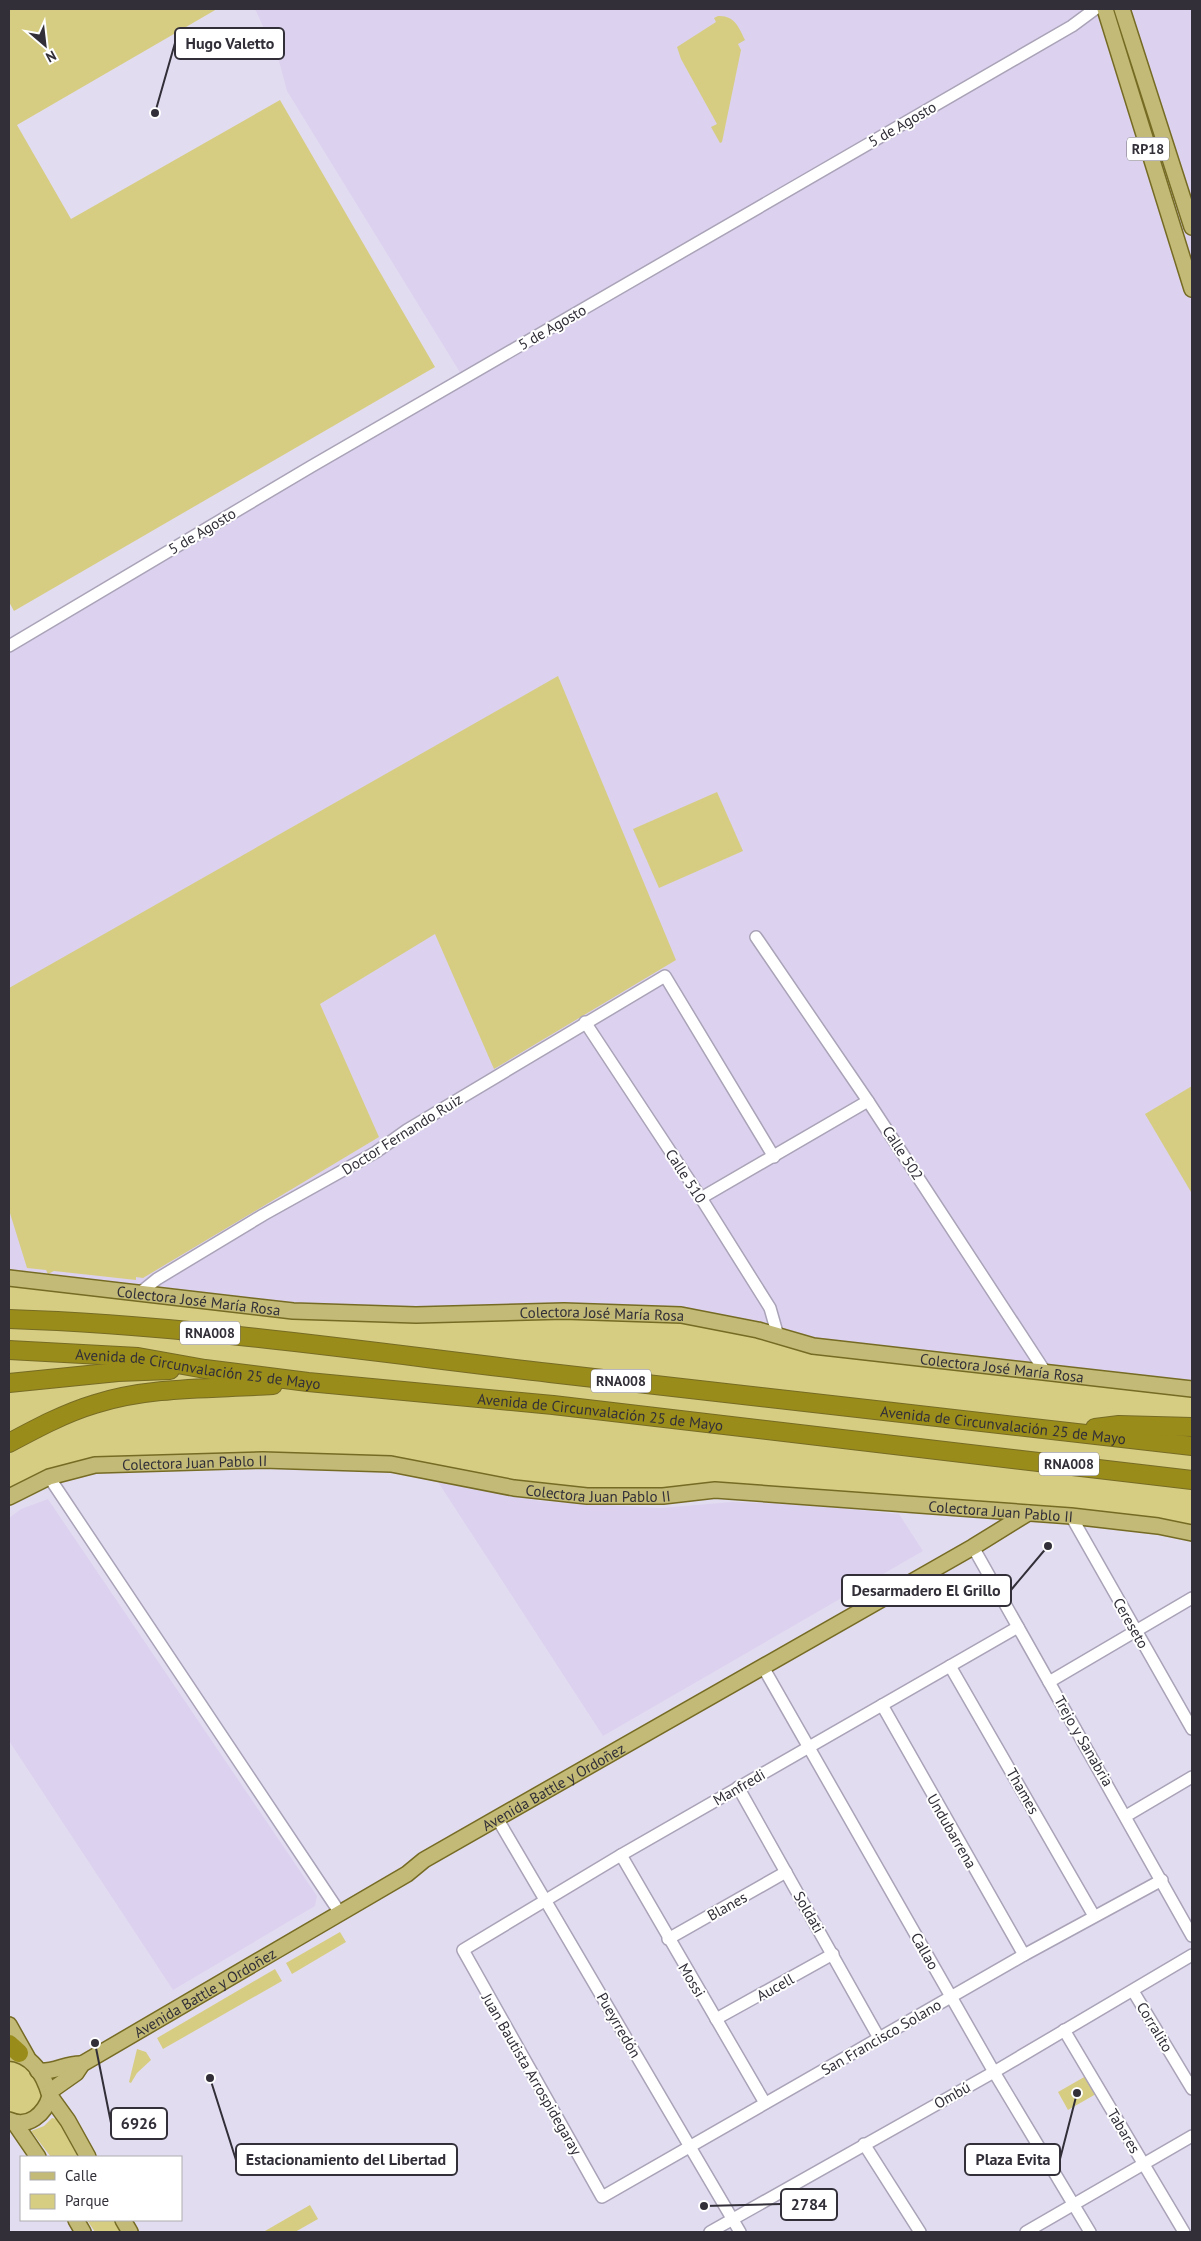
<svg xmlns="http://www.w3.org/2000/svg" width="1201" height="2241" viewBox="0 0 1201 2241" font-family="'PT Sans',sans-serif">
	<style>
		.built { fill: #dcd2ef }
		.green { fill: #d6cd83 }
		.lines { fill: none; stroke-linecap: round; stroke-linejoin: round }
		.minor-casing { stroke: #aaa3b8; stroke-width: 14 }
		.major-casing { stroke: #766b24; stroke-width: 18 }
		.highway-casing { stroke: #766b24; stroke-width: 20 }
		.minor { stroke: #fff; stroke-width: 11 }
		.major { stroke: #c2ba76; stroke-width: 15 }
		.highway { stroke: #9a8c1a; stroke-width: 18 }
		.labels { text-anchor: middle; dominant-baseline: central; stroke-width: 4; stroke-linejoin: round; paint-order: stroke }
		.shield { fill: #fff; stroke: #706d74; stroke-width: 1 }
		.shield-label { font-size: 14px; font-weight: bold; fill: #322f38 }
		.street-label { font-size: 15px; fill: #322f38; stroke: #fff }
		.leader { fill: none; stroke: #322f38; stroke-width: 2 }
		.callout-dot { fill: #322f38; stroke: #fff; stroke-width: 2 }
		.callout { fill: #fff; stroke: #322f38; stroke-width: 2 }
		.callout-label { font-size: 16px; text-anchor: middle; font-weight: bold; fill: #322f38 }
	</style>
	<rect width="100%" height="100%" fill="#e2dcf1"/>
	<g class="built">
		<path d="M255,9H1192V1389L9,1278V646L464,379L287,91L279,61Z"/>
		<path d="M438,1482L539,1501L660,1508L732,1502L797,1504L899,1514L923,1551L603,1736Z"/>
		<path d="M48,1499L317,1896L315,1906L173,1990L9,1741V1518L21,1509Z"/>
	</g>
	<g class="green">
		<path d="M9,9H217L17,125L71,219L280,100L435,367L14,611L9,602Z"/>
		<path d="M718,16C734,15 739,27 745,40L738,44L741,50L722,142L720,143L711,127L717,124L681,59L677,47L716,22L714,18Z"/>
		<path d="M558,676L676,960L494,1069L435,934L320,1004L379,1137L143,1278L136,1277V1280L54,1271L48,1274L46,1270L27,1268L9,1210V988Z"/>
		<path d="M717,792L743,851L659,888L633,829Z"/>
		<path d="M1192,1086V1191L1191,1192L1145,1114Z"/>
		<path d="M9,1278L293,1311L681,1315L813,1346L1192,1389V1533L715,1490L587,1496L391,1464L95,1465L9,1497Z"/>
		<path d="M340,1932L346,1942L292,1974L286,1963Z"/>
		<path d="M275,1969L282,1981L163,2049L157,2038Z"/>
		<path d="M9,2025L44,2079L45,2111L9,2120Z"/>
		<path d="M137,2049L146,2052L151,2060L137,2073L131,2083L129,2082Z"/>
		<path d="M1086,2076L1096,2094L1068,2110L1058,2092Z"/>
		<path d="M52,2118L57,2119L78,2157H51L31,2131L44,2126Z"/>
		<path d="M310,2205L318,2219L295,2232H266L265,2231Z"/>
		<path d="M87,2220H114L121,2232H95Z"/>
	</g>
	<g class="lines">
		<g class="minor-casing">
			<g id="minor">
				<path d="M9,646L312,466L1072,26L1095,9"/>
				<path d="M756,937L868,1101L1046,1373"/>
				<path d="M585,1022L701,1198L770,1308L778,1336"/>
				<path d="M701,1198L868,1101"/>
				<path d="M141,1292L157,1279L263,1215L376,1152L407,1130L665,976L774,1157"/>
				<path d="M49,1477L340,1913"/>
				<path d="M1071,1516L1192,1729"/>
				<path d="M973,1547L1192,1936"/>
				<path d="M1018,1627L621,1855L463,1950L602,2197L1024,1955L1162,1880"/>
				<path d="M950,1666L1094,1916"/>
				<path d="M763,1667L994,2072L1090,2232"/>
				<path d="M1049,1682L1192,1598"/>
				<path d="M882,1705L1024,1955"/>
				<path d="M738,1787L879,2038"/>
				<path d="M1126,1816L1192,1777"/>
				<path d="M497,1818L740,2232"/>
				<path d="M621,1855L765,2103"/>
				<path d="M668,1939L786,1872"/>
				<path d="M1133,1991L1192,2089"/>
				<path d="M716,2019L833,1954"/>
				<path d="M1064,2030L1184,2232"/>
				<path d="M864,2144L920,2232"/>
				<path d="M710,2232L994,2072L1192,1955"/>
				<path d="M1026,2232L1192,2136"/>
			</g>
		</g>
		<g class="major-casing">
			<g id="major">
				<path d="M1105,9L1192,289"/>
				<path d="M1122,9L1192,227"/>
				<path id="s1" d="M9,1278L293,1311L416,1315L564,1311L681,1315L758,1330L813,1346L1192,1389"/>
				<path id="s2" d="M9,1497L49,1477L95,1465L263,1460L391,1464L514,1488L587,1496H663L715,1490L1071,1516L1158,1526L1192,1533"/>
				<path d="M9,2025L27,2057"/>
				<path d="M9,2053C32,2054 44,2075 50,2096C45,2114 28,2129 9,2120"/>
				<path d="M38,2071C54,2073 66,2063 82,2064"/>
				<path id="s3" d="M49,2092L76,2073L82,2064L407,1874L424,1860L973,1547L1028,1513"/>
				<path d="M50,2096L68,2121L88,2157"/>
				<path d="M14,2122L38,2157"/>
				<path d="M76,2220L83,2232"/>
				<path d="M123,2220L130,2232"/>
			</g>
		</g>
		<g class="highway-casing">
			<g id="highway">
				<path id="s4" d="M9,1319C190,1325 370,1352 550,1373C764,1398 978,1421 1192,1446"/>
				<path id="s5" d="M9,1350L138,1357L205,1369L308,1382L553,1405L1192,1480"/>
				<path d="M9,1383L118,1372L170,1370"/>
				<path d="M1095,1428L1119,1425L1192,1427"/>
				<path d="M9,1443C37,1428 65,1413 95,1404C151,1386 215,1389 273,1385"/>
				<path d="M9,2044L19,2053"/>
			</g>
		</g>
		<use href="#minor" class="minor"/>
		<use href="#major" class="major"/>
		<use href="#highway" class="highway"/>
	</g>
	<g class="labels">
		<g class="shield">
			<rect x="1127" y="137.5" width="42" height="23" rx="4"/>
			<rect x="180" y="1321.5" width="60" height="23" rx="4"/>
			<rect x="591" y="1369.5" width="60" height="23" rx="4"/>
			<rect x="1039" y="1452.5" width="60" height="23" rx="4"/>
		</g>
		<g class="shield-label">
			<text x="1148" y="149">RP18</text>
			<text x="210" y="1333">RNA008</text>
			<text x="621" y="1381">RNA008</text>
			<text x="1069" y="1464">RNA008</text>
		</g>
		<g class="street-label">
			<text transform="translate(902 124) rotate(-30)">5 de Agosto</text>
			<text transform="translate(552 327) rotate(-30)">5 de Agosto</text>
			<text transform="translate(202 531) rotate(-31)">5 de Agosto</text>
			<text transform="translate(402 1134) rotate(-32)">Doctor Fernando Ruiz</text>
			<text transform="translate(903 1153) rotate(57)">Calle 502</text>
			<text transform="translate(686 1176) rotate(57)">Calle 510</text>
			<text stroke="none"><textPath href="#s1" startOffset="191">Colectora José María Rosa</textPath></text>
			<text stroke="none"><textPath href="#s1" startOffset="595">Colectora José María Rosa</textPath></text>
			<text stroke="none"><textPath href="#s1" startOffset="1000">Colectora José María Rosa</textPath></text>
			<text stroke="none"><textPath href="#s5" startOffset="190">Avenida de Circunvalación 25 de Mayo</textPath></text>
			<text stroke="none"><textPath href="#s5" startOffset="595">Avenida de Circunvalación 25 de Mayo</textPath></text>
			<text stroke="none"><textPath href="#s4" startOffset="1000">Avenida de Circunvalación 25 de Mayo</textPath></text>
			<text stroke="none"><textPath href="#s2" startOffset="192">Colectora Juan Pablo II</textPath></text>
			<text stroke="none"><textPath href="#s2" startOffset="598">Colectora Juan Pablo II</textPath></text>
			<text stroke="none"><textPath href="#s2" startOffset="1002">Colectora Juan Pablo II</textPath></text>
			<text transform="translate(1131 1623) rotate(60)">Cereseto</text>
			<text transform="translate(1084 1741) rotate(60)">Trejo y Sanabria</text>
			<text stroke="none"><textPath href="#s3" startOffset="591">Avenida Battle y Ordoñez</textPath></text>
			<text transform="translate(739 1787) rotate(-30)">Manfredi</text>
			<text transform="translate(1023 1791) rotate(60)">Thames</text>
			<text transform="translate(952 1831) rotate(60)">Undubarrena</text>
			<text transform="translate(727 1906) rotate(-29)">Blanes</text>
			<text transform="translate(809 1912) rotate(60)">Soldati</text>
			<text transform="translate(925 1951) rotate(60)">Callao</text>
			<text transform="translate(692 1980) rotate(59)">Mossi</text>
			<text transform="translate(775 1987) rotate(-29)">Aucell</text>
			<text stroke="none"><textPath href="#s3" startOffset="186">Avenida Battle y Ordoñez</textPath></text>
			<text transform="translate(619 2025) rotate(60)">Pueyrredón</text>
			<text transform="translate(1155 2027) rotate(59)">Corralito</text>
			<text transform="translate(881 2037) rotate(-30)">San Francisco Solano</text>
			<text transform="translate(532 2074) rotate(60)">Juan Bautista Arrospidegaray</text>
			<text transform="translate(952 2095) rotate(-29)">Ombú</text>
			<text transform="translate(1124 2131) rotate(59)">Tabares</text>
		</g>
	</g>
	<path class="leader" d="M155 113L175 43M1048 1546L1011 1590M95 2043L111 2123M1077 2093L1060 2159M210 2078L236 2160M704 2206L781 2204"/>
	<g class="callout-dot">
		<circle cx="155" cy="113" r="5"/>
		<circle cx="1048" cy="1546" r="5"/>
		<circle cx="95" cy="2043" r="5"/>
		<circle cx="1077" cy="2093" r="5"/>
		<circle cx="210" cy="2078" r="5"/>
		<circle cx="704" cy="2206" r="5"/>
	</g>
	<g class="callout">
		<rect x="175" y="28" width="109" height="31" rx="5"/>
		<rect x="842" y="1575" width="169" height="31" rx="5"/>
		<rect x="111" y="2108" width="56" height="31" rx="5"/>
		<rect x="965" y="2144" width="95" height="31" rx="5"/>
		<rect x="236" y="2144" width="221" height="31" rx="5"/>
		<rect x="781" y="2189" width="56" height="31" rx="5"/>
	</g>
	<g class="callout-label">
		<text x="230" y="49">Hugo Valetto</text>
		<text x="926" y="1596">Desarmadero El Grillo</text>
		<text x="139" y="2129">6926</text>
		<text x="1013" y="2165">Plaza Evita</text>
		<text x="346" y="2165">Estacionamiento del Libertad</text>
		<text x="809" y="2210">2784</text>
	</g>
	<rect width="1201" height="2241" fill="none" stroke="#322f38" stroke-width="20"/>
	<rect x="20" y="2156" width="162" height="65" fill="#ffffff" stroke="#adacaf"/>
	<rect x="30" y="2172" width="25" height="8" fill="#c2ba76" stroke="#adacaf"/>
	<text x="65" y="2181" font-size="15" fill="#322f38">Calle</text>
	<rect x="30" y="2194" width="25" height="15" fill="#d6cd83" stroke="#adacaf"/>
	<text x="65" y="2206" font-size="15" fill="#322f38">Parque</text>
	<g transform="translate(45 45) rotate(152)" stroke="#ffffff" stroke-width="4" paint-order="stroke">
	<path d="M0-4L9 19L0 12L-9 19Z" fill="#322f38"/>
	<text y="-8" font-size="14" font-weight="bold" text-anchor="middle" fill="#322f38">N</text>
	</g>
</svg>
